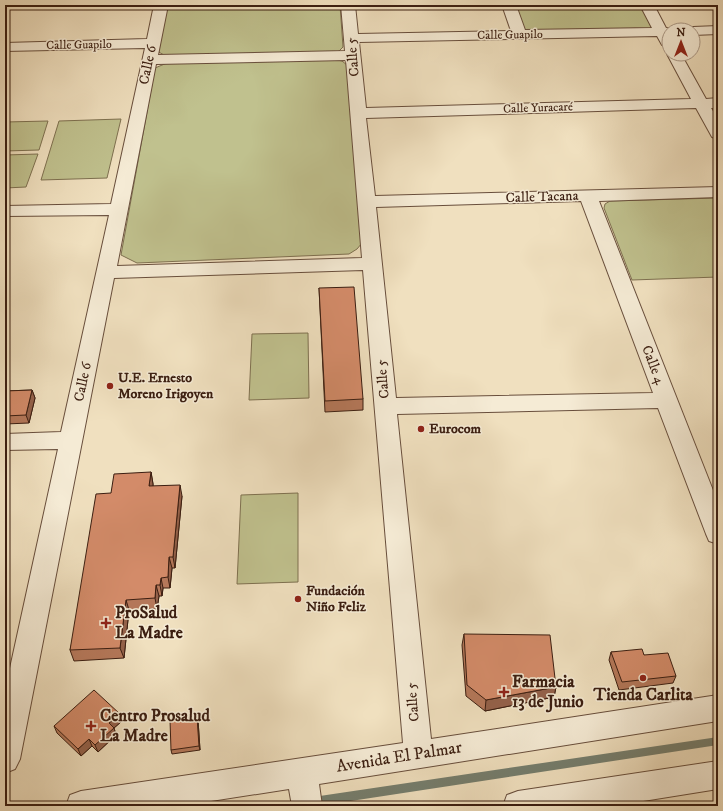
<svg xmlns="http://www.w3.org/2000/svg" width="723" height="811" viewBox="0 0 723 811" font-family="'IM FELL DW Pica',serif">
	<style>
		.green { fill: #c0c18e; stroke: #7e7050 }
		.lines { fill: none; stroke-linecap: round; stroke-linejoin: round }
		.stream { fill: #757e6e; fill-rule: evenodd }
		.minor-casing { stroke: #684e3c; stroke-width: 2 }
		.minor { fill: #f5ebd5; fill-rule: evenodd }
		.wall { fill: #b5785a; stroke: #3b1e11 }
		.shaded-wall { fill: #94614a; stroke: #3b1e11 }
		.building { fill: #d38b69; stroke: #3b1e11 }
		.poi-dot { fill: #8f2418; stroke: #f5ebd5; stroke-width: 1.5 }
		.labels { text-anchor: middle; dominant-baseline: central; stroke-width: 3; stroke-linejoin: round; paint-order: stroke }
		.far-street-label { font-size: 12px; fill: #3b1e11; stroke: #f5ebd5 }
		.street-label { font-size: 14px; fill: #3b1e11; stroke: #f5ebd5 }
		.poi-label { font-size: 14px; font-weight: bold; fill: #3b1e11; stroke: #f5ebd5; text-anchor: start }
		.near-poi-label { font-size: 17px; font-weight: bold; fill: #3b1e11; stroke: #f5ebd5; text-anchor: start }
		.near-street-label { font-size: 17px; fill: #3b1e11; stroke: #f5ebd5 }
	</style>
	<rect width="100%" height="100%" fill="#f0e0bf"/>
	<filter id="stains"><feTurbulence type="fractalNoise" baseFrequency=".005" numOctaves="4"/><feColorMatrix values="0 0 0 0 .2 0 0 0 0 .09 0 0 0 0 .02 0 0 0 .5 -.17"/></filter>
	<radialGradient id="worn" r=".72"><stop offset=".6" stop-color="#630" stop-opacity="0"/><stop offset="1" stop-color="#630" stop-opacity=".3"/></radialGradient>
	<g class="green">
		<path d="M167,5H340L343,47L339,51L332,53L164,55L157,51Z"/>
		<path d="M516,5H645L653,27L648,29L526,30L524,28Z"/>
		<path d="M333,59L342,61L347,65L362,243L357,249L349,254L137,263L121,255L155,68L167,63Z"/>
		<path d="M121,119L107,178L41,180L59,121Z"/>
		<path d="M48,121L39,150L5,151V122Z"/>
		<path d="M38,154L26,187L5,188V155Z"/>
		<path d="M718,198V277L632,280L604,208L605,204L610,201Z"/>
		<path d="M308,333L309,398L249,400L252,334Z"/>
		<path d="M298,493V582L237,584L241,495Z"/>
	</g>
	<g class="lines">
		<g class="stream">
			<path d="M718,737V745L318,806L310,805L308,802L310,799L313,797Z"/>
			<path d="M301,799L304,801L306,804L305,806H281L283,803Z"/>
		</g>
		<g class="minor-casing">
			<g id="minor">
				<path d="M154,5H168L158,55L345,51L341,5H355L358,34L511,31L502,5H516L525,30L652,28L640,5H654L666,28L674,29L675,30H669V46L662,45L657,36L359,42L366,108L691,99L667,54L669,51V54H681L706,99L718,98V108H711L718,119V139L712,137L696,108L366,118L375,196L718,187V197L599,201L718,503V544L709,541L706,534L658,408L397,414L431,739L718,695V721L319,784L322,806H292L289,789L179,806H66L70,795L81,791L403,743L363,270L114,278L20,759L15,769L5,773V691L58,449L5,450V434L61,432L109,215L5,216V206L111,204L145,48L5,51V43L147,39ZM346,60L362,258L117,266L156,64ZM581,201L653,393L396,398L376,207Z"/>
				<path d="M718,26V34L693,35V30H687L693,27Z"/>
				<path d="M718,761V789L612,806H503L507,795L518,791Z"/>
			</g>
		</g>
		<use href="#minor" class="minor"/>
	</g>
	<g class="wall">
		<path d="M319,288L363,399V410L325,412Z"/>
		<path d="M32,390L35,398L29,423L5,424V391Z"/>
		<path d="M151,472L153,484V486L182,496L175,568H172L170,588H163L162,596H159L157,609L129,610L124,658L74,661L70,650L111,493Z"/>
		<path d="M464,634L556,687L554,697L485,711L466,696L462,645Z"/>
		<path d="M611,652L644,655L676,676L673,683L619,690L609,660Z"/>
		<path d="M120,714L122,721L114,728L116,735L98,752L92,746L81,756L57,733L54,726Z"/>
		<path d="M197,717L198,720L200,750L172,754L171,750Z"/>
	</g>
	<g class="shaded-wall">
		<path d="M32,390L35,398L29,423L26,415Z"/>
		<path d="M151,472L153,484L152,498L149,486Z"/>
		<path d="M180,485L182,496L175,568L173,557Z"/>
		<path d="M169,557L172,568L170,588L168,577Z"/>
		<path d="M161,578L163,588L162,596L160,585Z"/>
		<path d="M156,585L159,596L157,609L155,598Z"/>
		<path d="M126,600L129,610L124,658L120,648Z"/>
		<path d="M556,687L554,697L485,711L486,700Z"/>
		<path d="M120,714L122,721L114,728L116,735L98,752L95,745L109,723Z"/>
		<path d="M197,717L198,720L200,750L199,746Z"/>
		<path d="M89,739L92,746L81,756L78,749Z"/>
	</g>
	<g class="building">
		<path d="M354,287L363,399L325,401L319,288Z"/>
		<path d="M32,390L26,415L5,416V391Z"/>
		<path d="M151,472L149,486L180,485L173,557H169L168,577L161,578L160,585H156L155,598L126,600L120,648L70,650L96,494L111,493L114,474Z"/>
		<path d="M464,634L550,635L556,687L486,700L467,685Z"/>
		<path d="M642,649L644,655L668,653L676,676L622,682L611,652Z"/>
		<path d="M94,690L120,714L109,723L114,728L95,745L89,739L78,749L54,726Z"/>
		<path d="M197,717L199,746L171,750L170,720Z"/>
	</g>
	<g class="poi-dot">
		<circle cx="110" cy="386" r="4"/>
		<circle cx="421" cy="429" r="4"/>
		<circle cx="298" cy="599" r="4"/>
		<path d="M104 617h4v4h4v4h-4v4h-4v-4h-4v-4h4z"/>
		<circle cx="643" cy="678" r="4"/>
		<path d="M502 686h4v4h4v4h-4v4h-4v-4h-4v-4h4z"/>
		<path d="M89 720h4v4h4v4h-4v4h-4v-4h-4v-4h4z"/>
	</g>
	<g class="labels">
		<g class="far-street-label">
			<text transform="translate(510 35) rotate(-1)">Calle Guapilo</text>
			<text transform="translate(79 45) rotate(-1)">Calle Guapilo</text>
			<text transform="translate(538 108) rotate(-2)">Calle Yuracaré</text>
		</g>
		<g class="street-label">
			<text transform="translate(353 57) rotate(-95)">Calle 5</text>
			<text transform="translate(148 65) rotate(-78)">Calle 6</text>
			<text transform="translate(542 197) rotate(-2)">Calle Tacana</text>
			<text transform="translate(653 365) rotate(69)">Calle 4</text>
			<text transform="translate(383 379) rotate(-95)">Calle 5</text>
			<text transform="translate(83 382) rotate(-78)">Calle 6</text>
			<text transform="translate(413 702) rotate(-95)">Calle 5</text>
		</g>
		<g class="poi-label">
			<text x="118" y="378">U.E. Ernesto<tspan x="118" dy="16">Moreno Irigoyen</tspan></text>
			<text x="429" y="429">Eurocom</text>
			<text x="306" y="591">Fundación<tspan x="306" dy="16">Niño Feliz</tspan></text>
		</g>
		<g class="near-poi-label">
			<text x="115" y="613">ProSalud<tspan x="115" dy="20">La Madre</tspan></text>
			<text x="512" y="682">Farmacia<tspan x="512" dy="20">13 de Junio</tspan></text>
			<text x="643" y="695" text-anchor="middle">Tienda Carlita</text>
			<text x="100" y="716">Centro Prosalud<tspan x="100" dy="20">La Madre</tspan></text>
		</g>
		<g class="near-street-label">
			<text transform="translate(399 757) rotate(-9)">Avenida El Palmar</text>
		</g>
	</g>
	<rect width="723" height="811" fill="none" stroke="#f0e0bf" stroke-width="20"/>
	<rect x="6" y="6" width="711" height="799" fill="none" stroke="#3b1e11" stroke-width="2"/>
	<rect x="10" y="10" width="703" height="791" fill="none" stroke="#3b1e11"/>
	<g transform="translate(681 42)"><circle r="19" fill="#f5ebd5" stroke="#ab9987"/>
	<path d="M0-3L7 15L0 10L-7 15Z" fill="#8f2418"/>
	<text y="-6" font-size="11" font-weight="bold" text-anchor="middle" fill="#3b1e11">N</text>
	</g>
	<rect width="100%" height="100%" filter="url(#stains)"/>
	<rect width="100%" height="100%" fill="url(#worn)"/>
</svg>
